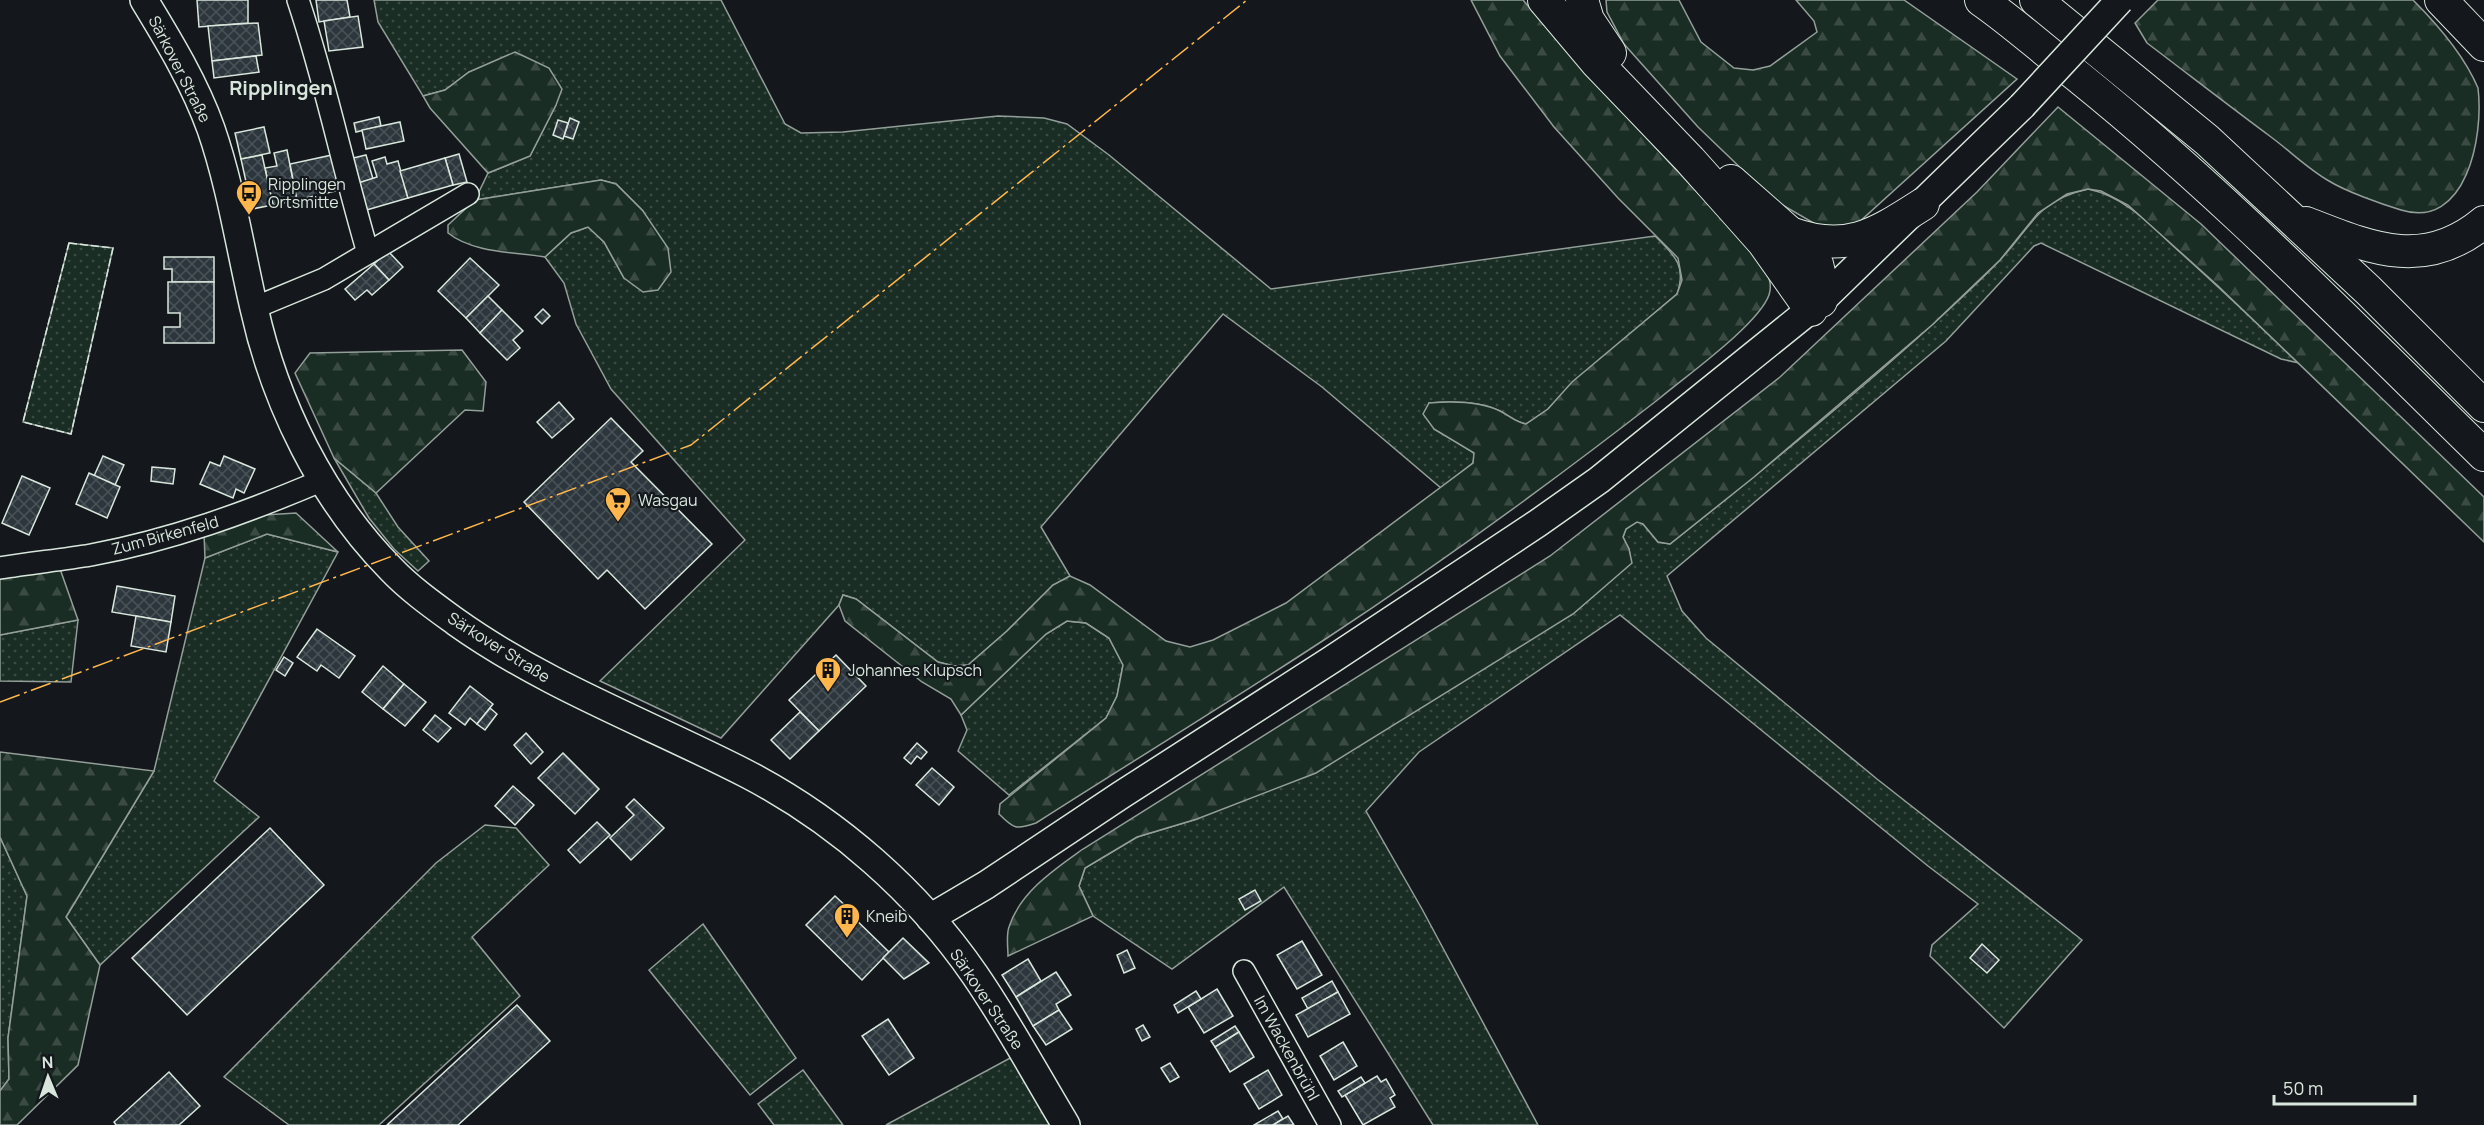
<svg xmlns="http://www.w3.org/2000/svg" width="2484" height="1125" viewBox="0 0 2484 1125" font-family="Manrope,sans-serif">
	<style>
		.grass { fill: url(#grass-dots); stroke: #939e99; stroke-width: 1.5 }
		.forest { fill: url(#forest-firs); stroke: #939e99; stroke-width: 1.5 }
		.building { fill: url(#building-cross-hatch); stroke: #d8e6dc; stroke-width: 1.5 }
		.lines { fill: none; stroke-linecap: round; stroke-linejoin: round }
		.minor-casing { stroke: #d8e6dc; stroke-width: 24 }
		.major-casing { stroke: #d8e6dc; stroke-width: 30 }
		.highway-casing { stroke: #d8e6dc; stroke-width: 34 }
		.minor { stroke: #14181c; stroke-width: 21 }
		.major { stroke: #14181c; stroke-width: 27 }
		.highway { stroke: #14181c; stroke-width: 32 }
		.major-bridge-casing { stroke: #d8e6dc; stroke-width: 30; stroke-linecap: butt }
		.major-bridge { stroke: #14181c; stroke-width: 27 }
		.fence { stroke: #d8e6dc; stroke-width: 1.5; stroke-dasharray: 8 3; stroke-linecap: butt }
		.power { stroke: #ffb74d; stroke-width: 1.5; stroke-dasharray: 21 4.5 3 4.5; stroke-linecap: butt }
		.labels { text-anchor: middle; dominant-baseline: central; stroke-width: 4.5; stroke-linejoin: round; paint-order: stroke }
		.street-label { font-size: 16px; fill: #d8e6dc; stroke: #14181c }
		.poi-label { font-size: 16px; fill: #d8e6dc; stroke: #14181c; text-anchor: start }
		.quarter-label { font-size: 20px; font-weight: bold; fill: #d8e6dc; stroke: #14181c }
	</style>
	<defs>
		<pattern id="grass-dots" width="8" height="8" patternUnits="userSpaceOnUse" patternTransform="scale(1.5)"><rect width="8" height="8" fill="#1a2d24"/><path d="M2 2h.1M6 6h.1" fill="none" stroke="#3b4b43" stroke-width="1.8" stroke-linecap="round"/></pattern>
		<pattern id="forest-firs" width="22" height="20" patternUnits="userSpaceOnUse" patternTransform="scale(1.5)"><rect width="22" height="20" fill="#1a2d24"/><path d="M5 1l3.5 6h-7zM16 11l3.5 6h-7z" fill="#3b4b43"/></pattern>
		<pattern id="building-cross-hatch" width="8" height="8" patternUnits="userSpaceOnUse" patternTransform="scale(1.5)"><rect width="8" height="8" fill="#2c363c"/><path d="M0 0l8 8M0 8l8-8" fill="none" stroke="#4a5358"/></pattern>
	</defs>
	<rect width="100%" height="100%" fill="#14181c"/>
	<g class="grass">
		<path d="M374,0H721L785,124L801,133L843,132L998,116L1044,118L1067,124L1109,155L1271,289L1655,236C1674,255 1687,265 1677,294L1573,382L1548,409L1526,424C1515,422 1510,416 1500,411C1479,401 1452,401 1429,403L1434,429L1475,453L1473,463L1441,488L1322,387L1223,314L1041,527L1070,576L1053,585L1007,631L968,665L954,666L938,662L856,599L843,595L839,605L721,738L600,681L745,540L611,389L576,324L564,283L545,257L571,233L588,227L604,242L624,278L643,211L616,184L601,180L475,200L488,173L530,156L556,105L469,72L445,90L423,96L378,22Z"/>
		<path d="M2088,189C2127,197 2153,228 2181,253C2221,289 2260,326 2299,363L2281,359L2041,243L2034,246L1946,341L1667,576L1682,611L1706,638L1877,779L2082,940L2004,1028L1930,956L1932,945L1978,904L1928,866L1620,615L1419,752L1366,811L1422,909L1538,1125H1433L1284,887L1172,969L1093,916L1079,886L1085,868L1137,837L1197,819L1573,614L1631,563L1629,549L1623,537L1626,529L1637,521L1643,524L1658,542L1670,544C1759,473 1848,401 1933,324C1955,304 1978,283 1999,261C2033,226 2035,201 2088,189Z"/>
		<path d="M69,243L113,248L71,434L23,422Z"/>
		<path d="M334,458L376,493L398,527L429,561L418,571L394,549L369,518Z"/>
		<path d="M267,534L338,552L214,781L259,817L100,965L66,917L154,771L205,558Z"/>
		<path d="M78,620L71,682L0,681V635Z"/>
		<path d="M1067,621L1086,623L1109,638L1123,665L1117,696L1106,718L1009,795L958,751L967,730L961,715L1046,634Z"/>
		<path d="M485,825L516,828L549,865L472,937L520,996L379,1125H289L224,1077L436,863Z"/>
		<path d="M0,837L27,896L8,1038L9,1079L0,1091Z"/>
		<path d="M703,924L796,1058L750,1095L649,970Z"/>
		<path d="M1012,1057L1051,1125H886Z"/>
		<path d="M803,1070L843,1125H774L758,1104Z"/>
	</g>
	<g class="forest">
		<path d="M1471,0H1523L1575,61L1763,263C1767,273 1773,283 1769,295C1758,325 1686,376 1660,398C1552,482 1441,563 1327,638C1231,701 1133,761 1036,823C1016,830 1014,829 999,814L1000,804L1106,718L1117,696L1123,665L1109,638L1086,623L1067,621L1046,634L961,715L951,699L922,682L845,621L839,605L843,595L856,599L938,662L954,666L968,665L1007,631L1053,585L1070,576L1090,585L1166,641L1190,647L1213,640L1286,603L1473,463L1474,453L1434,429L1423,414L1429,403C1452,401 1479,401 1500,411C1510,416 1515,422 1526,424L1548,409L1572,382L1677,294L1682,280L1678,258L1618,198L1554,127L1500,56Z"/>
		<path d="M1606,0H1679L1701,42L1734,68L1753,70L1770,66L1817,32L1814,21L1796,0H1904L2017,79L1858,223L1835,229L1817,225L1774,200L1698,127L1624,44L1607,12Z"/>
		<path d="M2158,0H2413C2438,25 2464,55 2478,88C2484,137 2466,230 2401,210C2381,204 2345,191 2329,181C2308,169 2290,151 2271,137C2229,106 2188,74 2147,43L2135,23Z"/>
		<path d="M515,52L549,68L562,89L556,105L530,156L488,173L430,108L423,96L445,90L469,72Z"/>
		<path d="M2058,107L2201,224L2484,497V542L2217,285L2128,205L2101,191L2088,189L2067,194L2038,213L2000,260L1932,325L1754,477L1670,544L1658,542L1643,524L1637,522L1626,529L1623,537L1629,549L1632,563L1573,614L1316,773L1197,819L1137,837L1085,868L1079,886L1093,916L1008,956C1008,947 1006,935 1009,927C1020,892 1055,869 1083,849L1550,556L1780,377L1977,192Z"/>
		<path d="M601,180L616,184L643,211L668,248L671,272L658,290L643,292L624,278L604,242L588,227L571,233L545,257C514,252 473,253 448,233V225L475,200Z"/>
		<path d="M462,350L486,382L483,411L465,410L376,493L334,458L295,373L310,353Z"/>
		<path d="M296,513L338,552L267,534L205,558L204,534L264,515Z"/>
		<path d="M59,566L78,620L0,635V574Z"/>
		<path d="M0,752L154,771L66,917L100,965L78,1065L17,1125H0V1091L9,1079L8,1038L27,896L0,837Z"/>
	</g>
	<g class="building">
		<path d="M197,0H248V23L199,27Z"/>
		<path d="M316,0H347L350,17L319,22Z"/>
		<path d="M358,16L363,47L329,51L324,21Z"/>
		<path d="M258,23L262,55L212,61L208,26Z"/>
		<path d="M256,56L259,72L214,78L212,61Z"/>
		<path d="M379,117L381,126L356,132L354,123Z"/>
		<path d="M570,118L579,122L573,139L564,136Z"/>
		<path d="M558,120L568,123L563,139L553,135Z"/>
		<path d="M400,122L404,141L366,149L362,130Z"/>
		<path d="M264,127L270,153L241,159L235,133Z"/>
		<path d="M287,150L297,200L273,205L265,168L277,166L274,153Z"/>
		<path d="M459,154L467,182L453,185L445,158Z"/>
		<path d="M262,155L273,205L252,209L241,159Z"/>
		<path d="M332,155L340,190L297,200L290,164Z"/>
		<path d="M366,155L373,179L355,184L349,159Z"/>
		<path d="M385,157L387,164L398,161L408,198L363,211L355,184L377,177L372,161Z"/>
		<path d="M445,158L453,185L408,198L400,171Z"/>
		<path d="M388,251L403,267L389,280L374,264Z"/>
		<path d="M164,257H214V282H172V269H164Z"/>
		<path d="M470,258L499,285L466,318L438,291Z"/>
		<path d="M374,264L389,280L372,295L367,290L355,300L345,289Z"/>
		<path d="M168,282H214V343H164V327H180V313H168Z"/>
		<path d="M488,296L502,310L480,333L466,318Z"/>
		<path d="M543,309L550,316L542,324L535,317Z"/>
		<path d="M502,310L523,331L513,340L520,348L507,360L480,333Z"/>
		<path d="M559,402L574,419L552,438L537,422Z"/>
		<path d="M611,418L643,451L631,462L712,544L645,609L607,570L598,579L524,502Z"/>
		<path d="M103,456L124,465L115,485L94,476Z"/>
		<path d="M224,456L255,469L244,493L236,489L233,498L200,484L210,462L220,466Z"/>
		<path d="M152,467L175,469L173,484L151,481Z"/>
		<path d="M89,473L120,487L107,518L76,504Z"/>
		<path d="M22,476L50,488L29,535L2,523Z"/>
		<path d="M117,586L175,596L171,622L112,612Z"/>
		<path d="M136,616L171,622L166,652L131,646Z"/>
		<path d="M317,629L355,656L339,678L321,665L317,671L297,657Z"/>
		<path d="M836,655L866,686L819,731L789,700Z"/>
		<path d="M284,657L293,663L285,676L276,670Z"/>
		<path d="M383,666L404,684L383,709L362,692Z"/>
		<path d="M404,684L426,702L405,726L383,709Z"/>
		<path d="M470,686L493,704L477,724L470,718L465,725L449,713Z"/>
		<path d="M490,708L497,714L485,730L477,724Z"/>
		<path d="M800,712L819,731L790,759L771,740Z"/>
		<path d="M435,715L451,728L438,742L423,730Z"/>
		<path d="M526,733L543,752L531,764L514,745Z"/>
		<path d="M917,743L927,752L921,759L917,756L911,764L904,758Z"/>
		<path d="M563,753L599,789L575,814L538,778Z"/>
		<path d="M932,768L954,787L939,805L916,785Z"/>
		<path d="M513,786L534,805L515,825L495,806Z"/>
		<path d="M634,799L664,828L631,860L610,838L634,815L626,807Z"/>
		<path d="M597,822L610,835L580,863L568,850Z"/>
		<path d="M270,828L324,885L187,1015L132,958Z"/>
		<path d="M1255,890L1261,901L1245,910L1239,899Z"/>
		<path d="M835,896L850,910L848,912L889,952L862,980L806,925Z"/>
		<path d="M903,938L929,963L904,979L883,958Z"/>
		<path d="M1302,941L1322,975L1297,989L1277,955Z"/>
		<path d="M1982,944L1999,960L1987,973L1970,958Z"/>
		<path d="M1127,950L1135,968L1124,973L1117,955Z"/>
		<path d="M1028,959L1041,981L1016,997L1002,975Z"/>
		<path d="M1056,972L1071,995L1056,1004L1059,1010L1033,1026L1016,997Z"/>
		<path d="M1332,981L1338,992L1308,1009L1302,998Z"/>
		<path d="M1217,989L1233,1016L1204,1033L1188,1007Z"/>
		<path d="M1196,991L1201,999L1178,1013L1174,1005Z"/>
		<path d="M1338,992L1350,1014L1308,1037L1296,1015Z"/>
		<path d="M517,1005L550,1041L458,1125H387Z"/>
		<path d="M1059,1010L1072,1029L1046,1045L1033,1026Z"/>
		<path d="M888,1019L914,1058L889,1075L862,1036Z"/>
		<path d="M1143,1025L1150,1037L1142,1041L1136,1029Z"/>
		<path d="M1235,1026L1239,1032L1215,1047L1211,1041Z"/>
		<path d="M1239,1032L1254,1057L1230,1072L1215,1047Z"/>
		<path d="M1343,1042L1357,1066L1334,1080L1320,1056Z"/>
		<path d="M1170,1063L1179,1077L1170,1082L1161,1068Z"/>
		<path d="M1268,1070L1282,1095L1259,1109L1244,1084Z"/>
		<path d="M169,1072L200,1106L179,1125H116L114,1122Z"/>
		<path d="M1377,1076L1381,1082L1386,1079L1395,1095L1390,1098L1395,1107L1363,1125L1345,1095Z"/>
		<path d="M1361,1077L1365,1083L1342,1097L1338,1091Z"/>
		<path d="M1278,1111L1283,1119L1273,1125H1254Z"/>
		<path d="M1288,1116L1294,1125H1273Z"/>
	</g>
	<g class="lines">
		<g class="minor-casing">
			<g id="minor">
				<path d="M298,0C326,83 343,169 368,253"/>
				<path d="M254,308L324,279L468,194"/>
				<path d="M0,568C30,563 61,560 91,555C172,540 248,512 323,480"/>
				<path d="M1244,971L1330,1125"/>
			</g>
		</g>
		<g class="major-casing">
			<g id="major">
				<path d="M144,0C169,41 195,84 211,129C231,187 240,248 254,308C275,403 322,499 391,569C410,589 434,606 456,622C546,686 650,724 747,774C837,821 918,892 975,975C1008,1023 1036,1075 1066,1125"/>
				<path d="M930,918L986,885L1121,795L1331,660L1538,523L1599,480L1821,301L2022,106"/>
			</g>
		</g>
		<g class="highway-casing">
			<g id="highway">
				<path d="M1544,0L1597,63L1690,160L1763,242L1811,310"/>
				<path d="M1582,0L1588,20L1610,53"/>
				<path d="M1981,0C2007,18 2031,39 2056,59C2209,179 2345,319 2484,455"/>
				<path d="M2036,0L2207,140L2368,290L2484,406"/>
				<path d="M2441,0L2484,45"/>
				<path d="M1731,181L1790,233L1817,264L1822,285L1821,301"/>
				<path d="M2306,223C2370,248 2424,272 2484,222"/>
				<path d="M1790,233C1847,254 1876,234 1923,204"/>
			</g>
		</g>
		<use href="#minor" class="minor"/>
		<use href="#major" class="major"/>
		<use href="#highway" class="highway"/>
		<g class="major-bridge-casing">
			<path id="major-bridge" d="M2022,106L2120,0"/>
		</g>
		<use href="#major-bridge" class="major-bridge"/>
		<path class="fence" d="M69,243L113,248L71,434L23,422Z"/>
		<path class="power" d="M0,702L691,445L1247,0"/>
	</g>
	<defs>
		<g id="bus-pin" transform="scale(1.35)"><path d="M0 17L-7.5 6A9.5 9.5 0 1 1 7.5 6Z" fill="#ffb74d" stroke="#14181c"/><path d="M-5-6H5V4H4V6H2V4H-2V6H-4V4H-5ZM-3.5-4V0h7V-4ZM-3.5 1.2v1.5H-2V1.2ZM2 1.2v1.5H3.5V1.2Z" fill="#111"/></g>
		<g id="supermarket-pin" transform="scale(1.35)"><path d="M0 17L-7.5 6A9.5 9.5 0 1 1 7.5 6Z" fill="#ffb74d" stroke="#14181c"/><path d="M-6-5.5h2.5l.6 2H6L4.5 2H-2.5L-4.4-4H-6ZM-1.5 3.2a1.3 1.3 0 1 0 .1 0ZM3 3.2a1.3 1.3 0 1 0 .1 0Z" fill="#111"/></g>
		<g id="building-pin" transform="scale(1.35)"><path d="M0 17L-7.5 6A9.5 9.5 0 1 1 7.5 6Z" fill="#ffb74d" stroke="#14181c"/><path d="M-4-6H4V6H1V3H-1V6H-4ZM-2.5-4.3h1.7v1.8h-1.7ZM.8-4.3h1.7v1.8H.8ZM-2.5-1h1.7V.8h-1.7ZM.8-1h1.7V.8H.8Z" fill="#111"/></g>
	</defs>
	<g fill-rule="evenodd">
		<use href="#bus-pin" x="249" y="193"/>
		<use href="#supermarket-pin" x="618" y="500"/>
		<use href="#building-pin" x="828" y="670"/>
		<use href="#building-pin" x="847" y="916"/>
	</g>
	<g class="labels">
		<g class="street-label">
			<text transform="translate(180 69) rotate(63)">Särkover Straße</text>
			<text transform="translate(165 535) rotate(-15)">Zum Birkenfeld</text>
			<text transform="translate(499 647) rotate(32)">Särkover Straße</text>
			<text transform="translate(987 999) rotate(56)">Särkover Straße</text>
			<text transform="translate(1287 1048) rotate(61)">Im Wackenbrühl</text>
		</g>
		<g class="poi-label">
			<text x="268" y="184">Ripplingen<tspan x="268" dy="18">Ortsmitte</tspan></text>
			<text x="638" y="500">Wasgau</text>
			<text x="848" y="670">Johannes Klupsch</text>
			<text x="866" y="916">Kneib</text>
		</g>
		<g class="quarter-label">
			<text x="281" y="87">Ripplingen</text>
		</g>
	</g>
	<g transform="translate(48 1077) rotate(358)" stroke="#14181c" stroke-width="4.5" paint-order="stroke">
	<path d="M0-4.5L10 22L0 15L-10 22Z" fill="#d8e6dc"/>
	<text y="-9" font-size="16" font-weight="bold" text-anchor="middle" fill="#d8e6dc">N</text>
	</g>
	<path d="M2274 1095v9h141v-9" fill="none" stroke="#d8e6dc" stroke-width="3"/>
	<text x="2283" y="1095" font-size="18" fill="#d8e6dc" stroke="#14181c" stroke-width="4.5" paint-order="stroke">50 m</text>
</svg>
